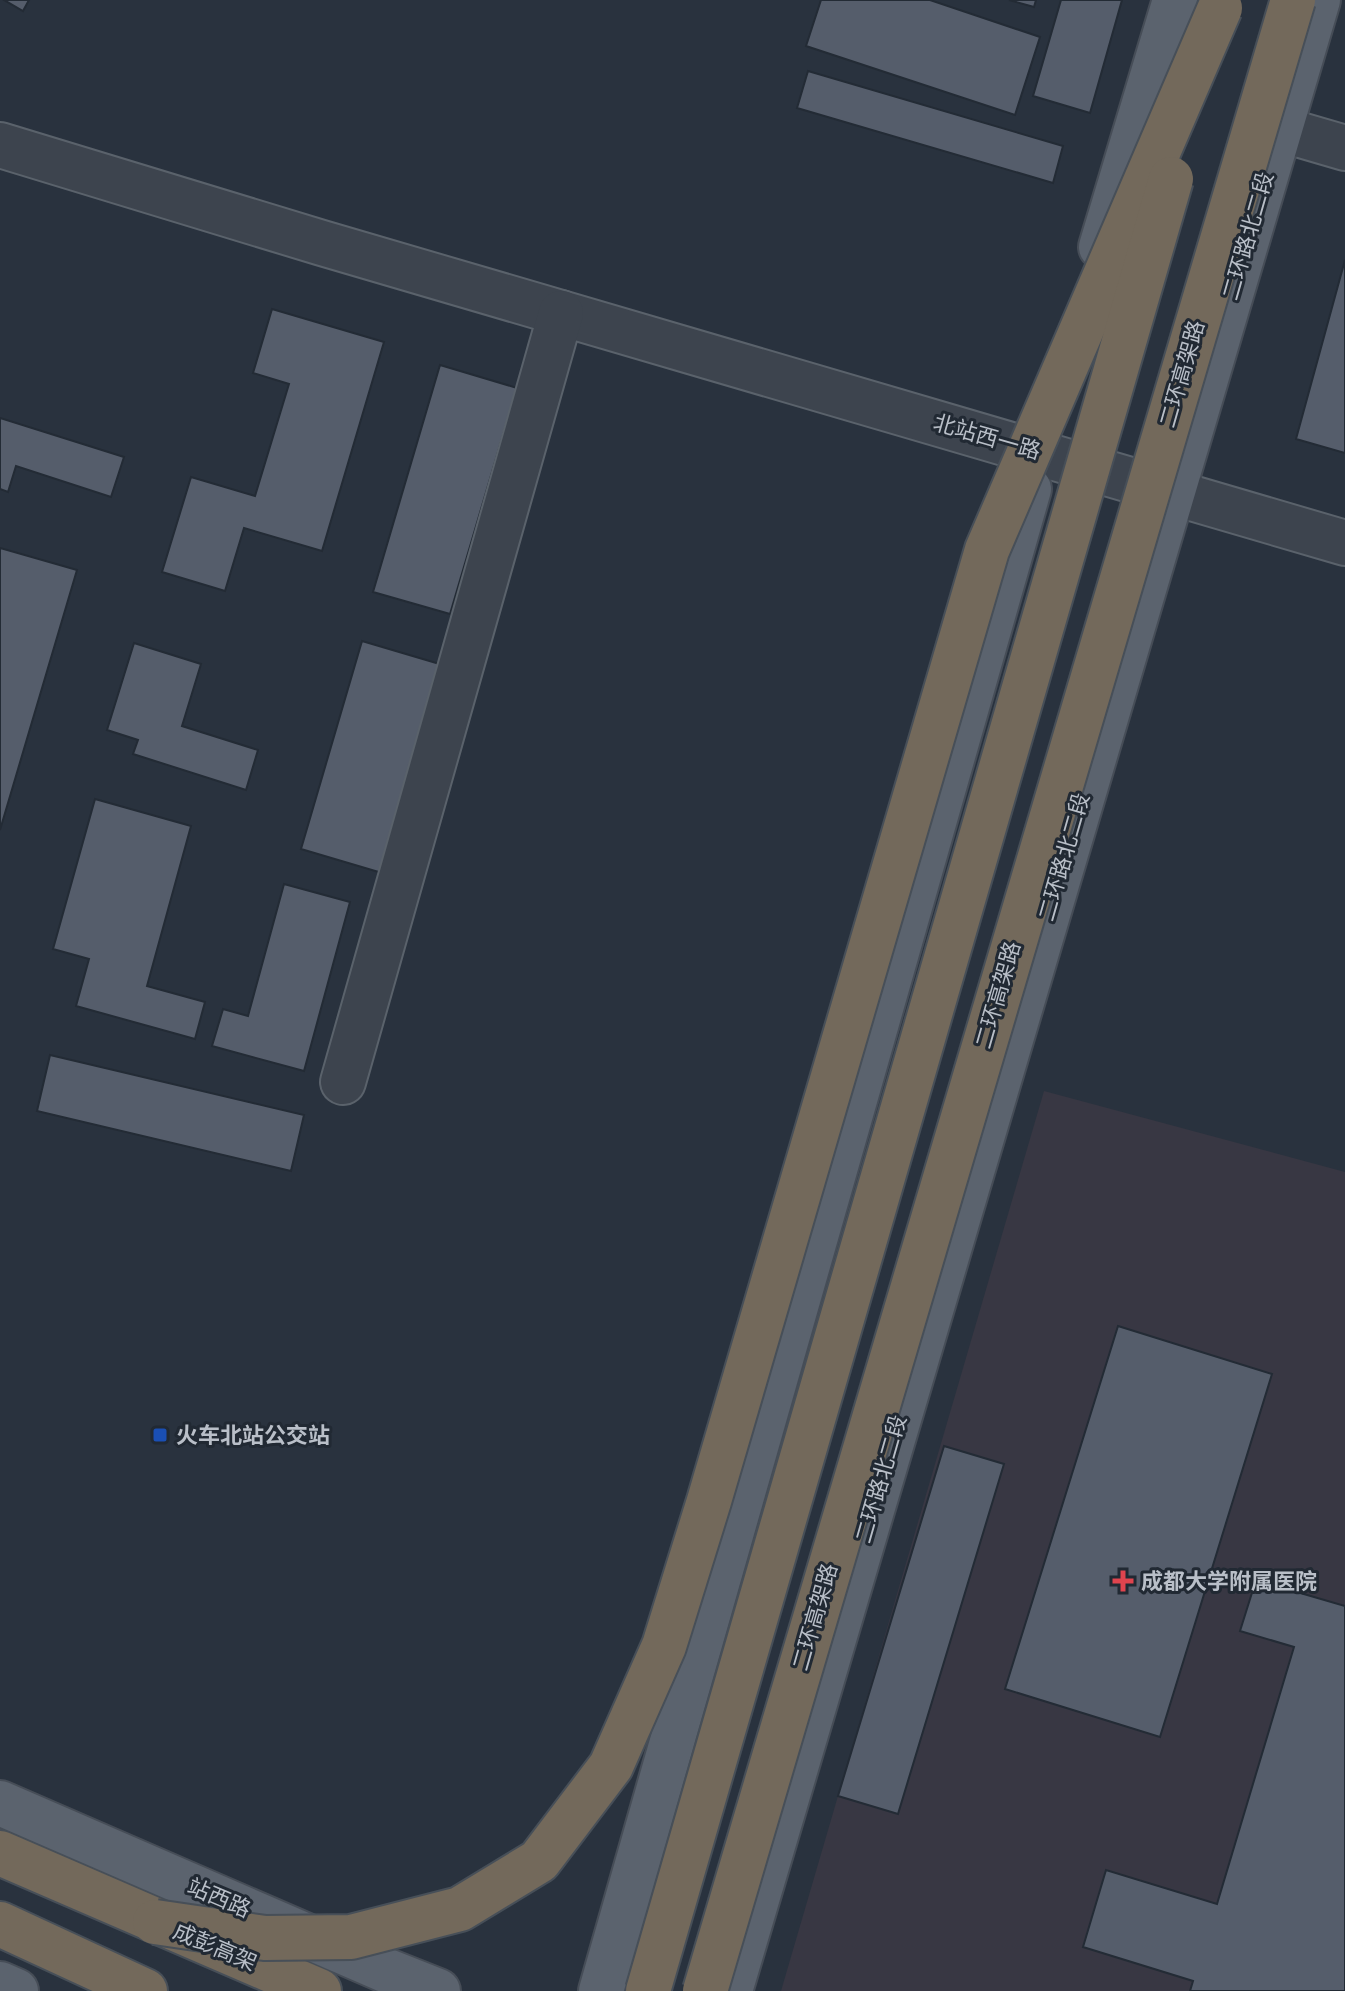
<svg xmlns="http://www.w3.org/2000/svg" width="1345" height="1991" viewBox="0 0 1345 1991" font-family="'Roboto Condensed','Noto Sans SC',sans-serif">
	<style>
		.medical { fill: #383743 }
		.building { fill: #555d6b; stroke: #232b35; stroke-width: 2 }
		.lines { fill: none; stroke-linecap: round; stroke-linejoin: round }
		.minor-casing { stroke: #5a626b; stroke-width: 48 }
		.major-casing { stroke: #464d57; stroke-width: 48 }
		.highway-casing { stroke: #474f58; stroke-width: 48 }
		.minor { stroke: #3d444e; stroke-width: 44 }
		.major { stroke: #5b636e; stroke-width: 44 }
		.highway { stroke: #73695b; stroke-width: 44 }
		.highway-bridge-casing { stroke: #474f58; stroke-width: 48; stroke-linecap: butt }
		.highway-bridge { stroke: #73695b; stroke-width: 44 }
		.transit-dot { fill: #1a4fb4; stroke: #212933; stroke-width: 3 }
		.health-dot { fill: #e0444e; stroke: #212933; stroke-width: 3 }
		.labels { text-anchor: middle; dominant-baseline: central; stroke-width: 6; stroke-linejoin: round; paint-order: stroke }
		.street-label { font-size: 22px; fill: #b9bfc8; stroke: #212933 }
		.poi-label { font-size: 22px; font-weight: bold; fill: #b9bfc8; stroke: #212933; text-anchor: start }
	</style>
	<rect width="100%" height="100%" fill="#29323e"/>
	<path class="medical" d="M1044,1091L1345,1172V1991H781Z"/>
	<g class="building">
		<path d="M4,0H29L23,11Z"/>
		<path d="M821,0H930L1040,37L1015,115L806,46Z"/>
		<path d="M1009,0H1036L1034,7Z"/>
		<path d="M1061,0H1122L1090,113L1033,96Z"/>
		<path d="M808,71L1063,146L1053,183L797,108Z"/>
		<path d="M1345,260V453L1296,439Z"/>
		<path d="M272,309L384,342L322,551L244,528L225,591L162,572L191,477L255,496L289,384L253,373Z"/>
		<path d="M440,365L517,388L450,614L373,592Z"/>
		<path d="M0,418L124,457L111,497L16,466L8,492L0,489Z"/>
		<path d="M0,548L77,570L0,830Z"/>
		<path d="M362,641L443,665L382,873L301,849Z"/>
		<path d="M134,643L201,664L182,726L258,750L246,790L133,754L138,740L107,730Z"/>
		<path d="M95,799L191,826L147,986L205,1002L195,1039L76,1006L89,959L53,949Z"/>
		<path d="M284,884L350,902L304,1071L212,1046L223,1009L248,1016Z"/>
		<path d="M50,1055L304,1115L291,1171L37,1111Z"/>
		<path d="M1118,1326L1272,1374L1160,1737L1005,1689Z"/>
		<path d="M944,1446L1004,1464L898,1814L838,1796Z"/>
		<path d="M1256,1580L1345,1606V1991H1190L1193,1981L1083,1947L1106,1870L1217,1904L1294,1647L1240,1631Z"/>
	</g>
	<g class="lines">
		<g class="minor-casing">
			<g id="minor">
				<path d="M1280,129L1345,148"/>
				<path d="M0,145L322,243L1345,543"/>
				<path d="M343,1082L561,313"/>
			</g>
		</g>
		<g class="major-casing">
			<g id="major">
				<path d="M1101,247L1175,0"/>
				<path d="M0,1803L385,1970L438,1991"/>
				<path d="M0,1984L16,1991"/>
				<path d="M601,1991L1029,489"/>
				<path d="M730,1991L1318,0"/>
			</g>
		</g>
		<g class="highway-casing">
			<g id="highway">
				<path d="M0,1853L319,1991"/>
				<path d="M0,1924L145,1991"/>
			</g>
		</g>
		<use href="#minor" class="minor"/>
		<use href="#major" class="major"/>
		<use href="#highway" class="highway"/>
		<g class="highway-bridge-casing">
			<g id="highway-bridge">
				<path d="M155,1922L265,1938L351,1937L460,1909L539,1861L611,1766L664,1646L709,1501L987,550L1220,8"/>
				<path d="M648,1991L1171,179"/>
				<path d="M705,1991L1293,0"/>
			</g>
		</g>
		<use href="#highway-bridge" class="highway-bridge"/>
	</g>
	<rect class="transit-dot" x="152" y="1427" width="16" height="16" rx="4"/>
	<path class="health-dot" d="M1119 1569h8v8h8v8h-8v8h-8v-8h-8v-8h8z"/>
	<g class="labels">
		<g class="street-label">
			<text transform="translate(1248 236) rotate(-74)">二环路北二段</text>
			<text transform="translate(1182 374) rotate(-74)">二环高架路</text>
			<text transform="translate(987 437) rotate(16)">北站西一路</text>
			<text transform="translate(1064 857) rotate(-74)">二环路北二段</text>
			<text transform="translate(998 995) rotate(-74)">二环高架路</text>
			<text transform="translate(881 1479) rotate(-74)">二环路北二段</text>
			<text transform="translate(815 1617) rotate(-74)">二环高架路</text>
			<text transform="translate(219 1898) rotate(23)">站西路</text>
			<text transform="translate(215 1947) rotate(23)">成彭高架</text>
		</g>
		<g class="poi-label">
			<text x="176" y="1435">火车北站公交站</text>
			<text x="1141" y="1581">成都大学附属医院</text>
		</g>
	</g>
</svg>
